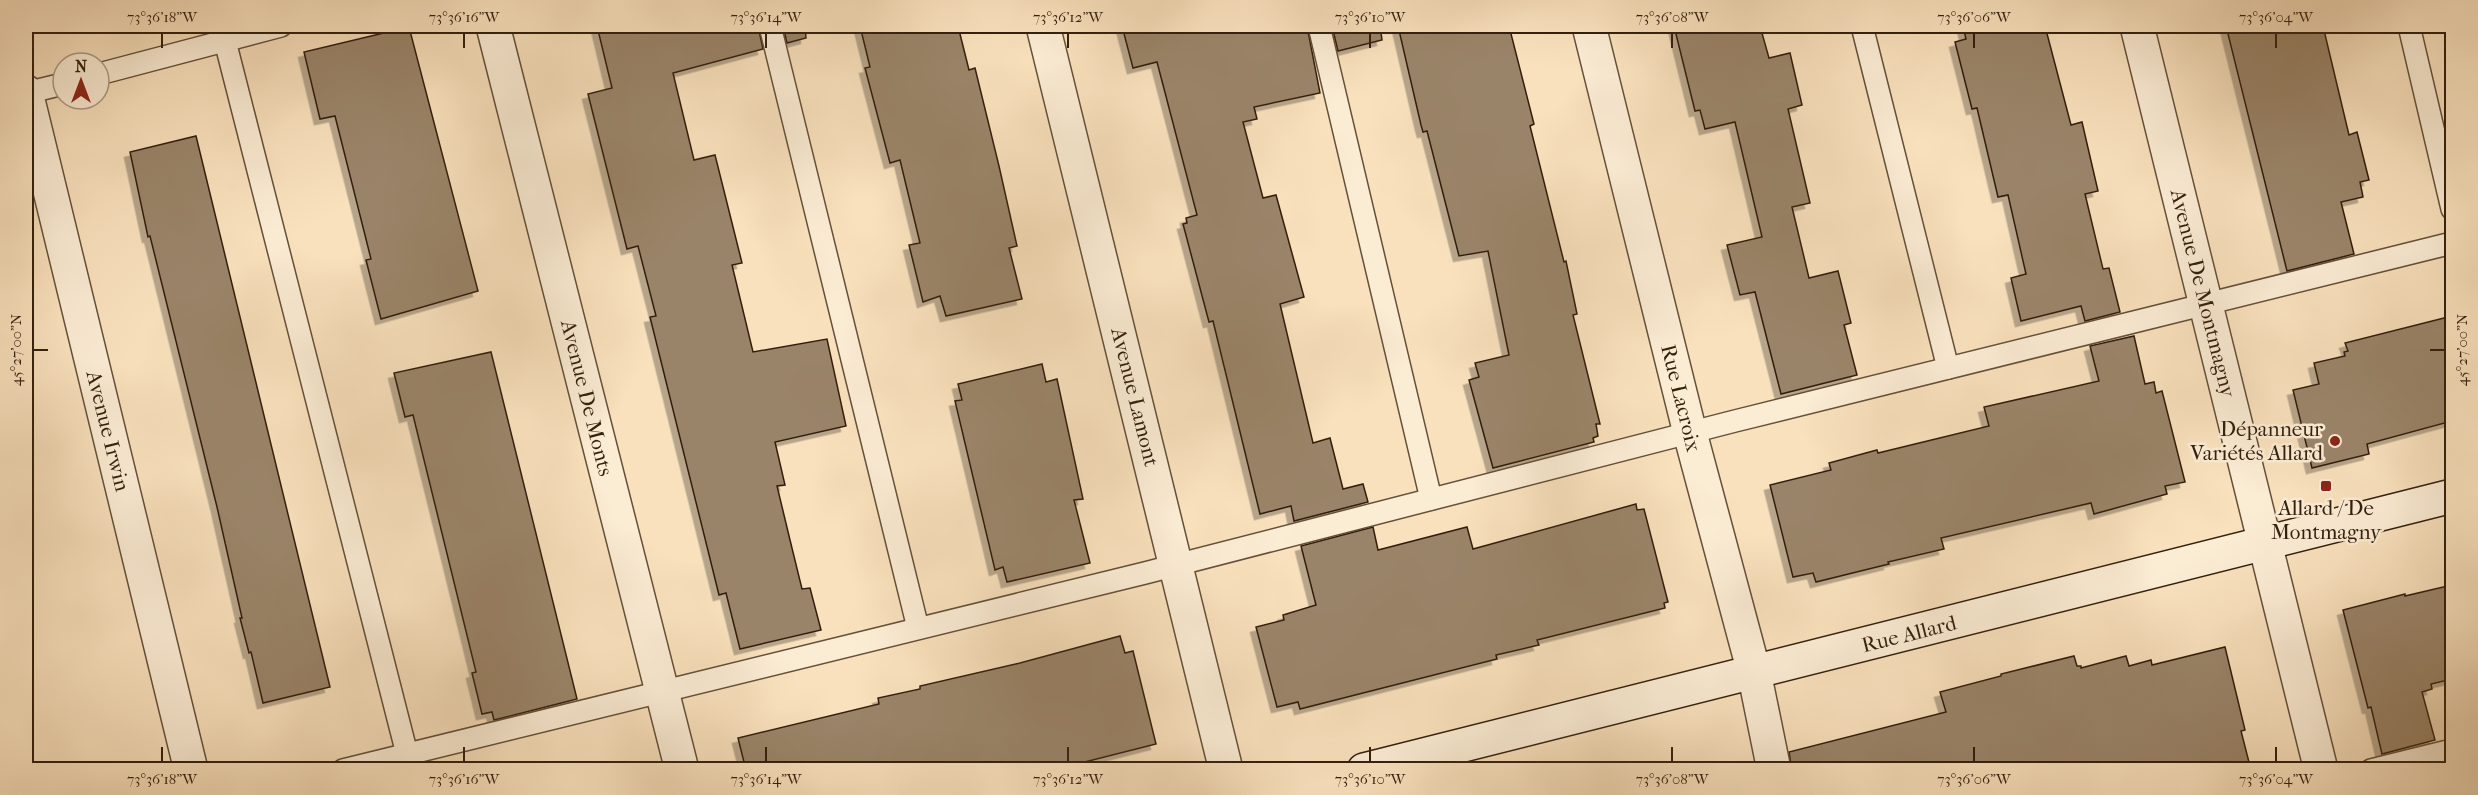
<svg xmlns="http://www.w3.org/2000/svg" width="2478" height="795" viewBox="0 0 2478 795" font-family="'IM FELL French Canon',serif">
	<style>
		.building { fill: #9a8469; stroke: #331f0d; stroke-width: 1.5; filter: url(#shadow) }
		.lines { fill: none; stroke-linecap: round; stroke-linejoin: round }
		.lane-casing { stroke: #645039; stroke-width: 24 }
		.street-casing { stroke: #645039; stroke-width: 36 }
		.secondary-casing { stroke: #331f0d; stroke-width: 36 }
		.lane { stroke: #fbecd4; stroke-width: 21 }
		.street { stroke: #fbecd4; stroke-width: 33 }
		.secondary { stroke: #fbecd4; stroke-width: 33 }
		.ticks { fill: none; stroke: #331f0d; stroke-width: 2 }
		.poi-dot { fill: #8f2418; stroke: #fbecd4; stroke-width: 2 }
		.labels { text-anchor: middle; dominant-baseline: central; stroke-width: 5; stroke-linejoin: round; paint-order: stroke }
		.street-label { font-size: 21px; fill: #331f0d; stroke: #fbecd4 }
		.poi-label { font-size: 21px; fill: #331f0d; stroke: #fbecd4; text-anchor: end }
		.neatline { fill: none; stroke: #331f0d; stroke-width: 2 }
		.ticks-label { font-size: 15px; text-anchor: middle; fill: #331f0d }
	</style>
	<defs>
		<filter id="shadow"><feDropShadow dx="-5.5" dy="5.5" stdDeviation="0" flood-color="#0004"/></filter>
	</defs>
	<rect width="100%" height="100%" fill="#f9e1bd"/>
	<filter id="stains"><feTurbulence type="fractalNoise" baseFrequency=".00333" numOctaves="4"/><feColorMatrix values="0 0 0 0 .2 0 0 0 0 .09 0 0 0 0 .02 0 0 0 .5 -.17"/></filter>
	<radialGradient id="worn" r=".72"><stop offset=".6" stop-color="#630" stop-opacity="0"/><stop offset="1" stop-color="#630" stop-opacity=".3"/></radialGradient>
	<g class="building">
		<path d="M597,26H758L763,49L673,73L694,160L715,155L742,263L732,265L753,352L827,339L846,426L775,442L785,485L777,486L790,540L802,589L810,588L821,630L740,649L726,593L719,595L650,317L656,316L638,246L627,249L588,94L612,88Z"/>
		<path d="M783,26H805L806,38L787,43Z"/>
		<path d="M860,26H958L969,70L975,68L999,166L1017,246L1009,248L1022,299L946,316L940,296L923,302L909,245L920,243L900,160L890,163L865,68L870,67Z"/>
		<path d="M1122,26H1307L1320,93L1254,107L1257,119L1243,122L1263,198L1276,195L1304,297L1280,304L1313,443L1330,438L1343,489L1363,484L1368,502L1294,521L1291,506L1260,514L1213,321L1209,322L1183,224L1187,223L1186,218L1197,215L1157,62L1133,68Z"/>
		<path d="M1332,26H1380L1382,40L1338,51Z"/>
		<path d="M1398,26H1509L1534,124L1530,126L1564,262L1566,261L1577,314L1573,315L1600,424H1596L1598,436L1593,438L1594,442L1493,468L1469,380L1479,377L1475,363L1509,355L1488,251L1459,256L1427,131L1423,132L1421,125Z"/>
		<path d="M1674,26H1760L1769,58L1790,53L1802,105L1788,109L1810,203L1792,207L1809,278L1838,271L1851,323L1844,325L1857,375L1781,394L1755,292L1740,295L1727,245L1762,237L1735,122L1705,129L1700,110L1695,111Z"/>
		<path d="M1963,26H2045L2071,125L2082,122L2098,191L2085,194L2103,269L2109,268L2120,312L2085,321L2081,306L2021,321L2011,278L2026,274L2008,195L1998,197L1977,108L1972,109L1955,42L1966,39Z"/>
		<path d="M2226,26H2323L2349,135L2357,132L2369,180L2360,182L2363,197L2341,202L2354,254L2287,271Z"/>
		<path d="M409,27L478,291L381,319L366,260L371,259L335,116L320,119L304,52Z"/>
		<path d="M196,136L330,687L263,703L251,652L249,653L240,618H242L217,507L150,236L148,237L130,152Z"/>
		<path d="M2452,316V421L2367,444L2369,454L2312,468L2293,390L2319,384L2314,363L2345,356L2344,352L2348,351L2345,343Z"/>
		<path d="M2134,336L2145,384L2154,382L2156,393L2162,391L2185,482L2165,486L2167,494L2094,514L2091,503L1941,538L1944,549L1888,562L1889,564L1816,582L1813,573L1793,577L1770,485L1831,470L1829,463L1877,450L1878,453L1989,426L1984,407L2099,381L2090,346Z"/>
		<path d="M491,352L577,699L494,720L492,712L482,714L472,673L476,672L413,415L405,417L394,373Z"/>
		<path d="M1042,364L1046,382L1057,379L1083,499L1074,500L1090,563L1007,582L1003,567L995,570L955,401L962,400L958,384Z"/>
		<path d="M1636,504L1637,510L1644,509L1668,602L1664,603L1665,608L1537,640L1539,645L1496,655L1497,659L1300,709L1298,702L1277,707L1256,627L1284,620L1283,615L1316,605L1301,546L1373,527L1378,550L1467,527L1473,549Z"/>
		<path d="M2452,585V679L2431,684L2432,689L2422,692L2435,740L2382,754L2371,707L2368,708L2343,610L2405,594V596Z"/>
		<path d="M1120,636L1125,653L1133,651L1156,744L1053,770H746L738,738L879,704L878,698L920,689V686L1020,663Z"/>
		<path d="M2225,647L2245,730L2241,731L2251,770H1792L1789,752L1946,712L1940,692L2001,676V674L2074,656L2077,666H2081V668L2126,656L2129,666L2151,660L2152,665Z"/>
	</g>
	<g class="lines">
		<g class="lane-casing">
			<g id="lane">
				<path d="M770,26L918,628"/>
				<path d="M1319,26L1431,499"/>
				<path d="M1862,26L1948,368"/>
				<path d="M2409,26L2452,209"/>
				<path d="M225,41L407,754"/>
				<path d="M99,74L281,26"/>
				<path d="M26,93L63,84"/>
				<path d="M343,770L1145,573L1735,421L2452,243"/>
				<path d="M2371,770L2452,750"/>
			</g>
		</g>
		<g class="street-casing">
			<g id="street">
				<path d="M493,26L682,770"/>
				<path d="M1043,26L1226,770"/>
				<path d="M1589,26L1690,433L1754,672L1774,770"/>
				<path d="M2137,26L2321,770"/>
				<path d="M26,92L191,770"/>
			</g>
		</g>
		<g class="secondary-casing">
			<path id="secondary" d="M1364,770L2452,496"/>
		</g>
		<use href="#lane" class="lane"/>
		<use href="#street" class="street"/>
		<use href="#secondary" class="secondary"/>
	</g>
	<path class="ticks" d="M162,33V48M464,33V48M766,33V48M1068,33V48M1370,33V48M1672,33V48M1974,33V48M2276,33V48M33,350H48M2430,350H2445M162,747V762M464,747V762M766,747V762M1068,747V762M1370,747V762M1672,747V762M1974,747V762M2276,747V762"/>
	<g class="poi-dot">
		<circle cx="2335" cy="441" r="6"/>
		<rect x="2320" y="480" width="12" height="12" rx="3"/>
	</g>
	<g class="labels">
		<g class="street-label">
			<text transform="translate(2203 293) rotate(76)">Avenue De Montmagny</text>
			<text transform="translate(1135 397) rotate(76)">Avenue Lamont</text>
			<text transform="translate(587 398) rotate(76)">Avenue De Monts</text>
			<text transform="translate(1681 398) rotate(76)">Rue Lacroix</text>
			<text transform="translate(108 431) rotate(76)">Avenue Irwin</text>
			<text transform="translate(1909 634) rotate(-14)">Rue Allard</text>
		</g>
		<g class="poi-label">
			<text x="2323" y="429">Dépanneur<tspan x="2323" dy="24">Variétés Allard</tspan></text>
			<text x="2326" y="508" text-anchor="middle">Allard / De<tspan x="2326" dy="24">Montmagny</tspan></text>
		</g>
	</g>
	<rect width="2478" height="795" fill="none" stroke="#f9e1bd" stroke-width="66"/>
	<g transform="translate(81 81)"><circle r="28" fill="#fbecd4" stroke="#ab9a84" stroke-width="1.5"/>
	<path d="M0-4.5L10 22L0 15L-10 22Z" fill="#8f2418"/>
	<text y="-9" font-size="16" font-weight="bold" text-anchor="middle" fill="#331f0d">N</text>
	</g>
	<rect x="33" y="33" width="2412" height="729" class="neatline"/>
	<g class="ticks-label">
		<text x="162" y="22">73°36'18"W</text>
		<text x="464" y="22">73°36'16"W</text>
		<text x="766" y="22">73°36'14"W</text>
		<text x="1068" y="22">73°36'12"W</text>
		<text x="1370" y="22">73°36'10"W</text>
		<text x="1672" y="22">73°36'08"W</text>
		<text x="1974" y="22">73°36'06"W</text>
		<text x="2276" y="22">73°36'04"W</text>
		<text transform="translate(16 350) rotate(-90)" y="5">45°27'00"N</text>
		<text transform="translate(2462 350) rotate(-90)" y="5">45°27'00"N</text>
		<text x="162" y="784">73°36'18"W</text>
		<text x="464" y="784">73°36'16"W</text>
		<text x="766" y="784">73°36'14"W</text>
		<text x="1068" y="784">73°36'12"W</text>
		<text x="1370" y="784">73°36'10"W</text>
		<text x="1672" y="784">73°36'08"W</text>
		<text x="1974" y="784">73°36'06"W</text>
		<text x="2276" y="784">73°36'04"W</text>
	</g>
	<rect width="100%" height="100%" filter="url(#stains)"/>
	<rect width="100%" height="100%" fill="url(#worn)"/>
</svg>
